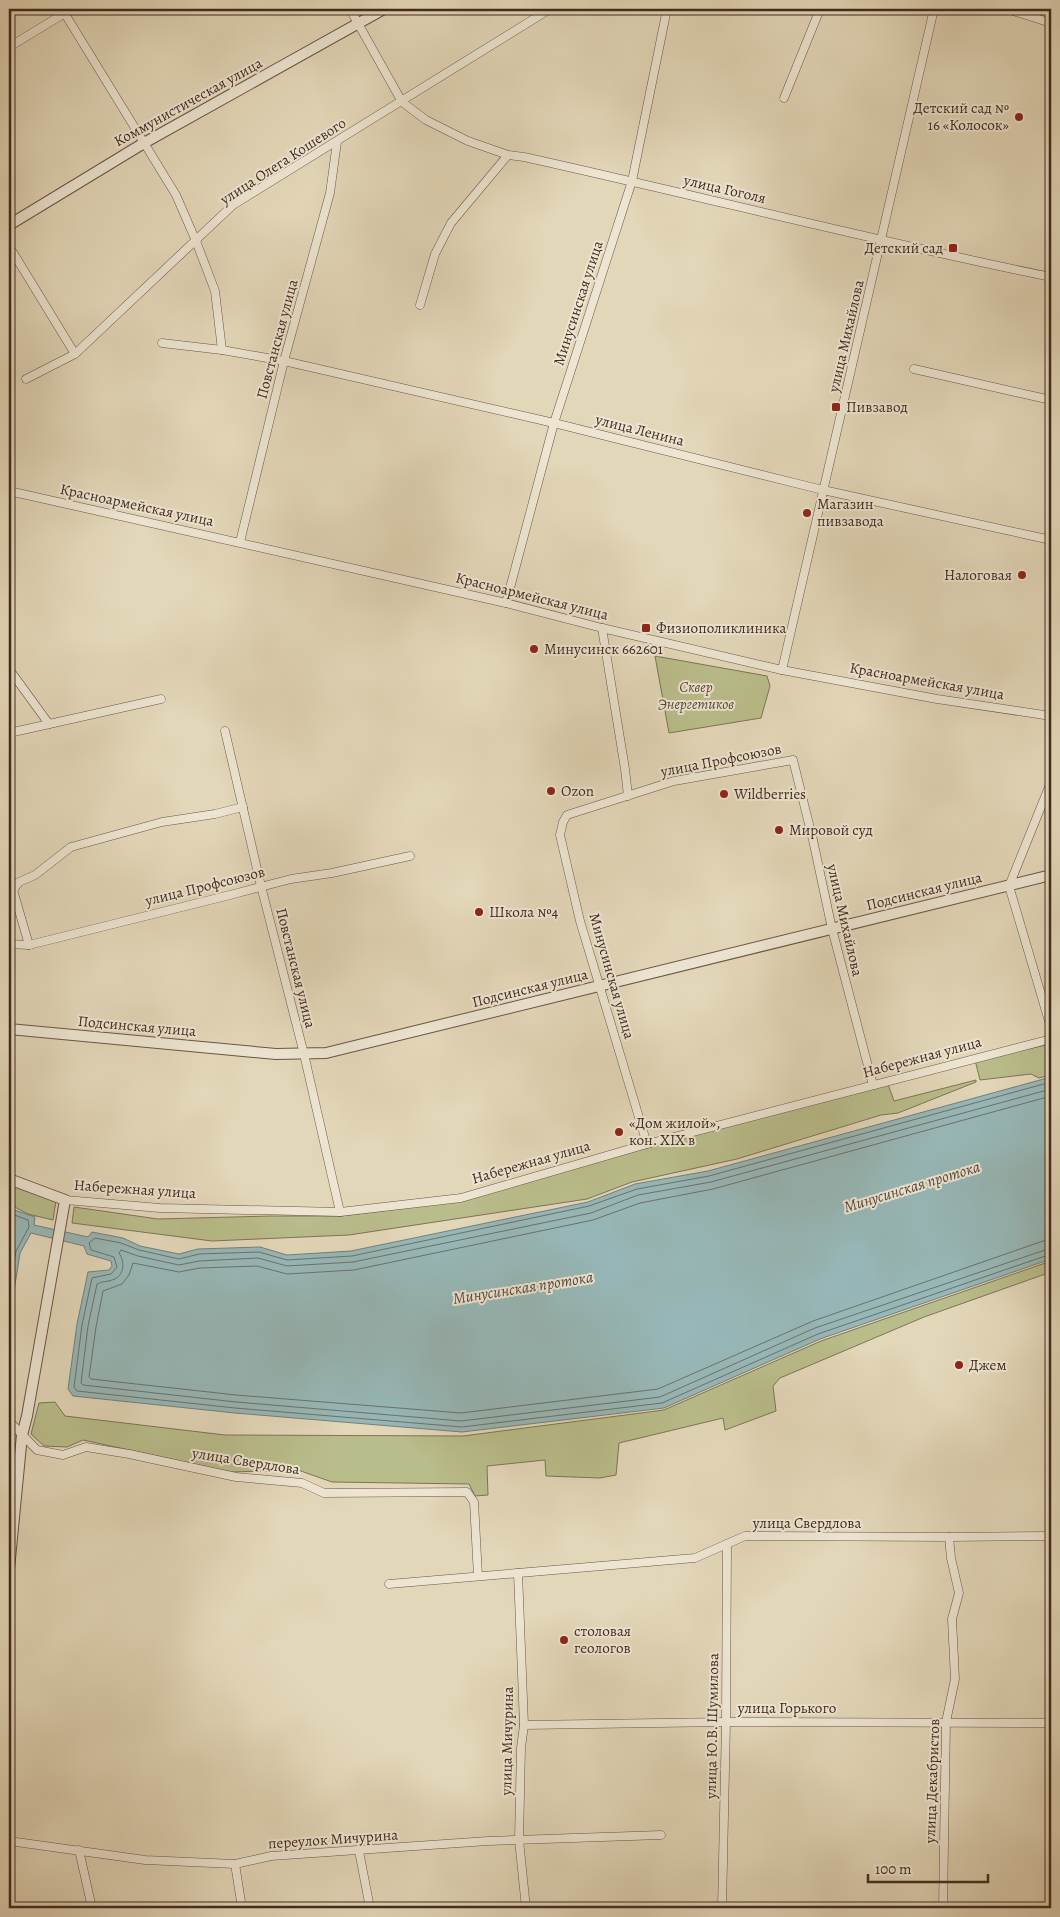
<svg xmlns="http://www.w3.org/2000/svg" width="1060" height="1917" viewBox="0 0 1060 1917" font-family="Alegreya,serif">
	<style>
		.green { fill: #b9bd8b; stroke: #7e7455 }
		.water { fill: #97b8b8; stroke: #757f7b }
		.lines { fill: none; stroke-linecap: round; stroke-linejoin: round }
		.shore { stroke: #6c716c; stroke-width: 1 }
		.minor-casing { stroke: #6a5546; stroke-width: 9 }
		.tertiary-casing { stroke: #6a5546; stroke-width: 12 }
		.minor { stroke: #ede5d2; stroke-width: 8 }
		.tertiary { stroke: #ede5d2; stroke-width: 10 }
		.poi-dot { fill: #8f2418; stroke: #ede5d2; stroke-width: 2 }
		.labels { text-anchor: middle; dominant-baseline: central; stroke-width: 4; stroke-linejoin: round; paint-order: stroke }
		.street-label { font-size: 15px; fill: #422a1f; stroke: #ede5d2 }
		.poi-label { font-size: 15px; fill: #422a1f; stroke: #ede5d2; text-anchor: start }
		.park-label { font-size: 15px; font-style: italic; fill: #5a4735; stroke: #ede5d2 }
		.water-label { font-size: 16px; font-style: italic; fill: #53463e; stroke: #ede5d2 }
	</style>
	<rect width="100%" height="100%" fill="#e3d7b9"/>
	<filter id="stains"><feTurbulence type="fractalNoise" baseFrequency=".004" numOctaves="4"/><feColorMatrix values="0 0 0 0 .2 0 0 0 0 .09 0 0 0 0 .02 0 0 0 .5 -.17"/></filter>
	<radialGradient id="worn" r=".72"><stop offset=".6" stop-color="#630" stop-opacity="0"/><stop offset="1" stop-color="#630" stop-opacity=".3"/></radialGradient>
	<g class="green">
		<path d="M655,656L767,676L770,686L761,718L669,733Z"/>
		<path d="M1051,1044V1075L1039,1078L1031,1074L980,1080L975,1060Z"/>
		<path d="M976,1080V1082L898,1113L881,1115L737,1159L632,1182L587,1199L349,1235L212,1241L72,1223L74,1207L158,1219L271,1216H341L463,1201L648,1147L888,1084L894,1101Z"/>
		<path d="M9,1185L56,1201L53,1220L28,1214L9,1204Z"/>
		<path d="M1051,1261V1272L924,1317L780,1378L773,1386L776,1411L725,1430L723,1418L619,1443L616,1475L600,1478L546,1476L545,1460L487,1466L488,1495L475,1496L469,1484L332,1482L298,1470L231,1472L83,1440L67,1447L44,1446L31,1434L39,1403L55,1402L65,1416L225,1435L463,1436L664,1410L821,1341Z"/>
	</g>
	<path class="water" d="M1051,1077V1259L820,1339L664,1408L462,1432L235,1413L73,1396L68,1389L77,1324L88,1272L109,1270L112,1266L111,1261L87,1254L84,1246L31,1233L20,1253L9,1323V1208L35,1217L34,1225L88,1237L92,1232L123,1238L140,1246L179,1254L198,1249L260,1247L287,1255L351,1251L588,1202L635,1184L708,1171Z"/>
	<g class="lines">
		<g class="shore">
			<path d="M1051,1082L709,1176L637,1189L589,1206L352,1256L287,1260L259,1252L199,1254L179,1259L139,1250L121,1243L95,1238L89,1243L91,1250L114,1257L117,1267L111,1274L92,1278L82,1325L74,1387L77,1391L235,1408L462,1427L662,1403L818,1334L1051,1254"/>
			<path d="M1051,1089L711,1182L638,1195L591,1213L353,1262L287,1266L258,1258L199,1261L179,1265L138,1256L121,1250L119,1253C125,1262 125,1276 112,1280C107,1282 102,1281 97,1284L88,1326L81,1383L83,1385L236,1402L461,1421L660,1397L815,1328L1051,1248"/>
			<path d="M1051,1096L713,1189L640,1203L593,1220L354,1270L287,1274L257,1266L200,1268L179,1272L133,1263L129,1275L122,1284L103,1291L96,1327L89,1377L91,1379L236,1395L461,1413L658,1389L813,1321L1043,1241L1051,1240"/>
			<path d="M9,1213L28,1220L29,1227L16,1251L9,1292"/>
		</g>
		<g class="minor-casing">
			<g id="minor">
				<path d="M62,9L176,195L196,241L215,291L222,350"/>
				<path d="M350,9L402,102L426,120L468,141L508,155L524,157C700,196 874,241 1051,277"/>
				<path d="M1007,9L1051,23"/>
				<path d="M9,47L65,13L76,9"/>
				<path d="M784,98L820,9"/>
				<path d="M9,246L75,354"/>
				<path d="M420,305L435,254L451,223L508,155"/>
				<path d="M162,343L222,350L284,361L554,423L823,490L1051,540"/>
				<path d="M914,369L1051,400"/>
				<path d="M26,379L75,354L233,205L550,9"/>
				<path d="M9,491L506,603L602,628L782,670L937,699L1051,716"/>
				<path d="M240,542L284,361L330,193L337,142"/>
				<path d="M506,603L554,423L632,181L667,9"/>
				<path d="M602,628L625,769L628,796"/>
				<path d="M9,669L49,724"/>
				<path d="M782,670C832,450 885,230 934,9"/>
				<path d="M225,731L261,886L304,1054L340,1212"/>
				<path d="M9,733L161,699"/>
				<path d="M1051,782L1009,886L1051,1028"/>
				<path d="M9,876L29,945"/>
				<path d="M9,896L19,882L35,875L71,847L162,822L215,814L243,807"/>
				<path d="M9,944L29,945L230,895L291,879L332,873L410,856"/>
				<path d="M647,1144L580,921L560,835L563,822L567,815L674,781L793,760L813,840L832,929L873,1085"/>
				<path d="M65,1200L160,1208L340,1212L461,1198L647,1144L1051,1039"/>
				<path d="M9,1421L37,1450L63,1455L86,1447L129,1454L236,1477L302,1483L324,1493L467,1492L474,1502L478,1576"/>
				<path d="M518,1573L524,1725L521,1748L519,1840L526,1908"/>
				<path d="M389,1584L695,1558L745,1536L949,1537L1051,1536"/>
				<path d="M524,1725L726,1722L1051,1723"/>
				<path d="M9,1841L145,1860L235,1864L271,1856L488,1841L661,1835"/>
				<path d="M79,1850L92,1908"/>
				<path d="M359,1851L370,1908"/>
				<path d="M235,1864L242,1908"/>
				<path d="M722,1908L726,1722L727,1544"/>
				<path d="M943,1908L946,1722L955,1679L952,1619L959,1593L951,1558L949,1537"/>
			</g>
		</g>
		<g class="tertiary-casing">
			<g id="tertiary">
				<path d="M9,225L144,143L384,9"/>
				<path d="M9,1029L276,1054L326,1053L1051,875"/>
				<path d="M9,1179L65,1200L27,1416L22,1435L9,1569"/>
			</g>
		</g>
		<use href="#minor" class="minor"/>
		<use href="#tertiary" class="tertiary"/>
	</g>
	<g class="poi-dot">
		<circle cx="1019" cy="117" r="5"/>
		<rect x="948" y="243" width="10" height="10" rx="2.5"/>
		<rect x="831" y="402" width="10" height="10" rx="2.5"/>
		<circle cx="807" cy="513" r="5"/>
		<circle cx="1022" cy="575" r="5"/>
		<rect x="641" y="623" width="10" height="10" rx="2.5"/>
		<circle cx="534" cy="649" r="5"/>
		<circle cx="551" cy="791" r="5"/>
		<circle cx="724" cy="794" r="5"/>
		<circle cx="779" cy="830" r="5"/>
		<circle cx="479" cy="912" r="5"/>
		<circle cx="619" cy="1132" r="5"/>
		<circle cx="959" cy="1365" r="5"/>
		<circle cx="564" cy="1640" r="5"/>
	</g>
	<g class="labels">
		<g class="street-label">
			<text transform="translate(188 102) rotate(-29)">Коммунистическая улица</text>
			<text transform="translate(283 161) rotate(-33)">улица Олега Кошевого</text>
			<text transform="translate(725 189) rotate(13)">улица Гоголя</text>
			<text transform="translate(578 303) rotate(-72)">Минусинская улица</text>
			<text transform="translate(846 336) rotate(-77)">улица Михайлова</text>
			<text transform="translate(277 339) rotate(-75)">Повстанская улица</text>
			<text transform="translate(640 430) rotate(14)">улица Ленина</text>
			<text transform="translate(137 505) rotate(12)">Красноармейская улица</text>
			<text transform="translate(532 596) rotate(14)">Красноармейская улица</text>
			<text transform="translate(927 681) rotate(10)">Красноармейская улица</text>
			<text transform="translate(721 760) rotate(-11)">улица Профсоюзов</text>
			<text transform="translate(205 886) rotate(-14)">улица Профсоюзов</text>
			<text transform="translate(924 891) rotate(-14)">Подсинская улица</text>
			<text transform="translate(845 920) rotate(77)">улица Михайлова</text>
			<text transform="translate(296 968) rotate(76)">Повстанская улица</text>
			<text transform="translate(612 976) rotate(74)">Минусинская улица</text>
			<text transform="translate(530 988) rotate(-14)">Подсинская улица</text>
			<text transform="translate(137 1026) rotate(5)">Подсинская улица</text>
			<text transform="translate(922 1057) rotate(-15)">Набережная улица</text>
			<text transform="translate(531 1162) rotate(-16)">Набережная улица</text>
			<text transform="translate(135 1189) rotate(4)">Набережная улица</text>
			<text transform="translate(246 1461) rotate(9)">улица Свердлова</text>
			<text x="807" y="1523">улица Свердлова</text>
			<text x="787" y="1708">улица Горького</text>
			<text transform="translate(712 1726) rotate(-89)">улица Ю.В. Шумилова</text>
			<text transform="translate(507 1741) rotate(-89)">улица Мичурина</text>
			<text transform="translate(932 1781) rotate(-88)">улица Декабристов</text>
			<text transform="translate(333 1839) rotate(-4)">переулок Мичурина</text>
		</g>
		<g class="poi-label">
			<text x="1009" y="108" text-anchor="end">Детский сад №<tspan x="1009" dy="17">16 «Колосок»</tspan></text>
			<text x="943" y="248" text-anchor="end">Детский сад</text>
			<text x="846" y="407">Пивзавод</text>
			<text x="817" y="504">Магазин<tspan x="817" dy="17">пивзавода</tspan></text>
			<text x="1012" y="575" text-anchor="end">Налоговая</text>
			<text x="656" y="628">Физиополиклиника</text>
			<text x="544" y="649">Минусинск 662601</text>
			<text x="561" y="791">Ozon</text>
			<text x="734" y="794">Wildberries</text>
			<text x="789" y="830">Мировой суд</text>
			<text x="489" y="912">Школа №4</text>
			<text x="629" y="1123">«Дом жилой»,<tspan x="629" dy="17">кон. ХIХ в</tspan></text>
			<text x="969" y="1365">Джем</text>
			<text x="574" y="1631">столовая<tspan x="574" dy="17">геологов</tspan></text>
		</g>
		<g class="park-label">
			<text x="696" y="687">Сквер<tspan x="696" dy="17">Энергетиков</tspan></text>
		</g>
		<g class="water-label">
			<text transform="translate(912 1187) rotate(-17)">Минусинская протока</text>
			<text transform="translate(523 1288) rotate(-9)">Минусинская протока</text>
		</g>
	</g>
	<rect width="1060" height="1917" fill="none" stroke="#e3d7b9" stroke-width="30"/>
	<rect x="10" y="10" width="1040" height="1897" fill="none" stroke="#422a1f" stroke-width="2.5"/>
	<rect x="15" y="15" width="1030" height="1887" fill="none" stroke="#422a1f"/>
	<path d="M868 1874v8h120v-8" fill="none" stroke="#422a1f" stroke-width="2.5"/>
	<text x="875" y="1874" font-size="15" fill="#422a1f" stroke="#ede5d2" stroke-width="4" paint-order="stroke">100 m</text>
	<rect width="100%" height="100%" filter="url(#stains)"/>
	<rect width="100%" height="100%" fill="url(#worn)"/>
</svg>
